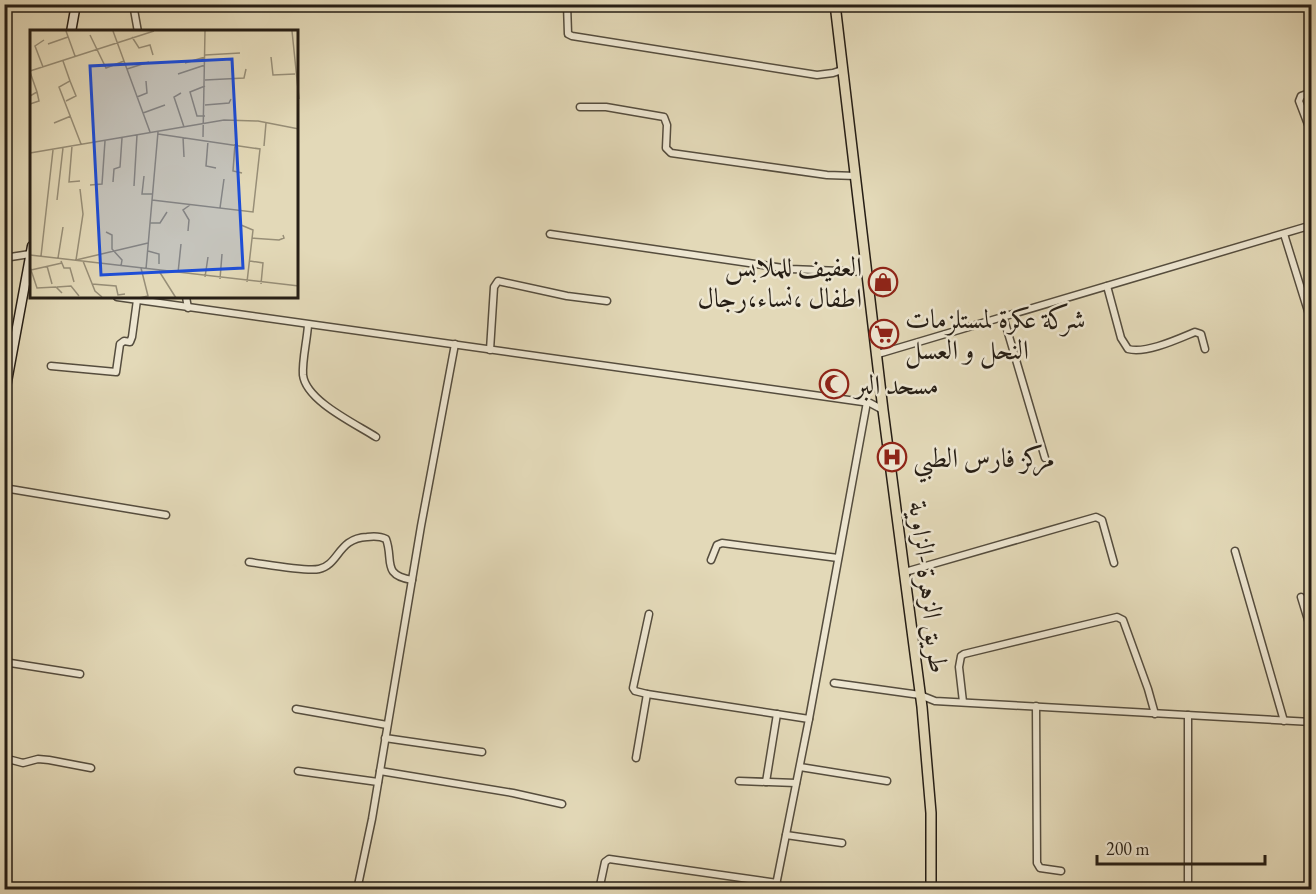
<svg xmlns="http://www.w3.org/2000/svg" width="1316" height="894" viewBox="0 0 1316 894" font-family="'EB Garamond',Amiri,serif">
	<style>
		.lines { fill: none; stroke-linecap: round; stroke-linejoin: round }
		.street-casing { stroke: #554d3e; stroke-width: 9 }
		.secondary-casing { stroke: #261e15; stroke-width: 11 }
		.primary-casing { stroke: #261e15; stroke-width: 12 }
		.street { stroke: #ede6d1; stroke-width: 6 }
		.secondary { stroke: #ede6d1; stroke-width: 8 }
		.primary { stroke: #e3d9b8; stroke-width: 9 }
		.labels { text-anchor: middle; dominant-baseline: central; stroke-width: 5; stroke-linejoin: round; paint-order: stroke }
		.poi-label { font-size: 27px; fill: #261e15; stroke: #ede6d1; text-anchor: start }
		.street-label { font-size: 27px; fill: #261e15; stroke: #ede6d1 }
		.inset-road { fill: none; stroke: #978e77; stroke-width: 1.5 }
		.view { fill: #1d4ed8; fill-opacity: 0.15; stroke: #1d4ed8; stroke-width: 3 }
		.inset-edge { fill: none; stroke: #261e15; stroke-width: 3 }
	</style>
	<rect width="100%" height="100%" fill="#e3d9b8"/>
	<filter id="stains"><feTurbulence type="fractalNoise" baseFrequency=".00333" numOctaves="4"/><feColorMatrix values="0 0 0 0 .2 0 0 0 0 .09 0 0 0 0 .02 0 0 0 .5 -.17"/></filter>
	<radialGradient id="worn" r=".72"><stop offset=".6" stop-color="#630" stop-opacity="0"/><stop offset="1" stop-color="#630" stop-opacity=".3"/></radialGradient>
	<g class="lines">
		<g class="street-casing">
			<g id="street">
				<path d="M133,4L138,32"/>
				<path d="M567,4L568,34L572,36L817,75L833,73L842,70"/>
				<path d="M1312,92L1301,96L1299,101L1312,135"/>
				<path d="M580,107H606L664,117L667,125L666,148L671,153L827,175L856,176"/>
				<path d="M550,234L790,269L867,272"/>
				<path d="M1284,234L1312,324"/>
				<path d="M4,258L30,254"/>
				<path d="M1107,286L1121,338L1128,349C1146,354 1178,339 1195,332L1201,334L1205,349"/>
				<path d="M117,297L870,403L883,410"/>
				<path d="M186,297L188,308"/>
				<path d="M1003,316L1045,458"/>
				<path d="M308,325C307,341 302,360 303,375C306,401 356,424 376,437"/>
				<path d="M490,350L494,287L498,281L567,296L607,301"/>
				<path d="M878,354L1312,225"/>
				<path d="M51,366L116,372L120,344L124,341L130,342L132,337L137,300"/>
				<path d="M4,488L166,515"/>
				<path d="M1235,551L1284,721"/>
				<path d="M711,560L717,545L722,543L838,558"/>
				<path d="M249,562C265,564 306,572 319,569C339,565 338,538 367,537C374,536 380,536 386,539C394,560 381,575 412,580"/>
				<path d="M905,572L1096,517L1102,520L1114,563"/>
				<path d="M1301,597L1312,633"/>
				<path d="M4,662L80,674"/>
				<path d="M834,683L920,695L935,701L1312,722"/>
				<path d="M647,694L635,691L633,688L649,614"/>
				<path d="M963,702L959,667L961,656L964,654L1117,617L1123,620L1148,689L1155,714"/>
				<path d="M1036,706L1037,863L1040,868L1061,871"/>
				<path d="M296,709L387,725"/>
				<path d="M1188,715V890"/>
				<path d="M385,738L482,752"/>
				<path d="M4,758L23,763L38,759L49,760L91,768"/>
				<path d="M636,758L647,694L809,719"/>
				<path d="M800,767L887,781"/>
				<path d="M298,771L378,782"/>
				<path d="M380,771L513,793L562,804"/>
				<path d="M739,781L796,783"/>
				<path d="M766,782L777,714"/>
				<path d="M786,835L842,843"/>
				<path d="M357,890L372,819L421,526L455,344"/>
				<path d="M599,890L605,862L609,859L777,883"/>
				<path d="M775,890L809,719L867,402"/>
			</g>
		</g>
		<g class="secondary-casing">
			<g id="secondary">
				<path d="M71,32L76,4"/>
				<path d="M4,398L32,246"/>
			</g>
		</g>
		<g class="primary-casing">
			<path id="primary" d="M835,4L883,410L922,707L931,813V890"/>
		</g>
		<use href="#street" class="street"/>
		<use href="#secondary" class="secondary"/>
		<use href="#primary" class="primary"/>
	</g>
	<defs>
		<g id="shop-ring" transform="scale(1.5)"><circle r="9.5" fill="#ede6d1" stroke="#8f2418" stroke-width="1.5"/><path d="M-5-2.5h2.3a2.7 3.5 0 0 1 5.4 0H5L5.5 6h-11ZM-1.5-2.5h3a1.5 2.3 0 0 0-3 0Z" fill="#8f2418"/></g>
		<g id="supermarket-ring" transform="scale(1.5)"><circle r="9.5" fill="#ede6d1" stroke="#8f2418" stroke-width="1.5"/><path d="M-6-5.5h2.5l.6 2H6L4.5 2H-2.5L-4.4-4H-6ZM-1.5 3.2a1.3 1.3 0 1 0 .1 0ZM3 3.2a1.3 1.3 0 1 0 .1 0Z" fill="#8f2418"/></g>
		<g id="mosque-ring" transform="scale(1.5)"><circle r="9.5" fill="#ede6d1" stroke="#8f2418" stroke-width="1.5"/><path d="M3.5-4.9A6 6 0 1 0 3.5 4.9A5 5 0 1 1 3.5-4.9Z" fill="#8f2418"/></g>
		<g id="hospital-ring" transform="scale(1.5)"><circle r="9.5" fill="#ede6d1" stroke="#8f2418" stroke-width="1.5"/><path d="M-5-5h3v3.5h4V-5h3V5h-3V1.5h-4V5h-3Z" fill="#8f2418"/></g>
	</defs>
	<g fill-rule="evenodd">
		<use href="#shop-ring" x="883" y="282"/>
		<use href="#supermarket-ring" x="884" y="334"/>
		<use href="#mosque-ring" x="834" y="384"/>
		<use href="#hospital-ring" x="892" y="457"/>
	</g>
	<g class="labels">
		<g class="poi-label">
			<text x="862" y="266" text-anchor="end">العفيف للملابس<tspan x="862" dy="31">اطفال ،نساء،رجال</tspan></text>
			<text x="905" y="318">شركة عكرة لمستلزمات<tspan x="905" dy="31">النحل و العسل</tspan></text>
			<text x="855" y="384">مسحد البر</text>
			<text x="913" y="457">مركز فارس الطبي</text>
		</g>
		<g class="street-label">
			<text transform="translate(929 587) rotate(83)">طريق الزهرة -الزاوية</text>
		</g>
	</g>
	<g transform="translate(30 30)">
		<rect width="268" height="268" fill="#e3d9b8"/>
		<path class="inset-road" d="M36,1L45,26M83,1L120,102M262,1L269,69M60,5L76,38L94,31M102,7L109,18L120,15L123,25M18,14L38,7M175,25L210,23M241,27L243,45L265,44M33,31L40,51L29,57L51,114M155,33L175,27M13,37L5,16L14,10M97,39L119,32M0,41L124,1M0,42L7,62L0,66M148,44L175,35M175,50L214,48L216,39M151,63L144,67L154,97M107,67L117,63L116,51M36,71L46,66L40,51M0,74L9,71L7,62M175,75L199,73L201,69M113,83L135,75M175,86H167L160,62L175,56M24,93L41,86M153,107L154,127M173,107L175,1M178,111L176,136L186,138M205,114L203,141L212,143M42,116L39,152L50,151M234,116L236,93M0,123L194,90L228,91L269,99M114,146L112,164H123M83,152L84,139L90,137L92,108M60,155L72,154L75,111M104,156L107,105M50,159L53,184L46,230L118,213M27,170L33,118M122,170L223,182L230,119L128,104M190,178L194,149M120,193H130L137,182M211,195L223,200L217,252M158,201L159,190L153,180L160,175M76,202L82,205V219L92,230L91,236M222,208L249,210L254,208L253,205M118,221L129,224V234M0,225L269,256M11,226L23,120M28,228L33,197M31,231L34,238H40L44,252M53,231L65,261L72,267M220,231L233,233L231,254M17,236L22,254M0,237L7,258L26,257L32,263M116,239L128,102M1,240L32,233M129,241L146,268M148,243L151,214M175,247L178,227M190,249L192,224M62,254L86,256L88,265L95,264M27,257L41,256L49,266M109,268L118,266L111,238"/>
		<path class="view" d="M202,29L213,238L71,245L60,36Z"/>
		<rect width="268" height="268" class="inset-edge"/>
	</g>
	<rect width="1316" height="894" fill="none" stroke="#e3d9b8" stroke-width="24"/>
	<rect x="6" y="6" width="1304" height="882" fill="none" stroke="#261e15" stroke-width="3"/>
	<rect x="12" y="12" width="1292" height="870" fill="none" stroke="#261e15" stroke-width="1.5"/>
	<path d="M1097 855v9h168v-9" fill="none" stroke="#261e15" stroke-width="3"/>
	<text x="1106" y="855" font-size="18" fill="#261e15" stroke="#ede6d1" stroke-width="4.5" paint-order="stroke">200 m</text>
	<rect width="100%" height="100%" filter="url(#stains)"/>
	<rect width="100%" height="100%" fill="url(#worn)"/>
</svg>
